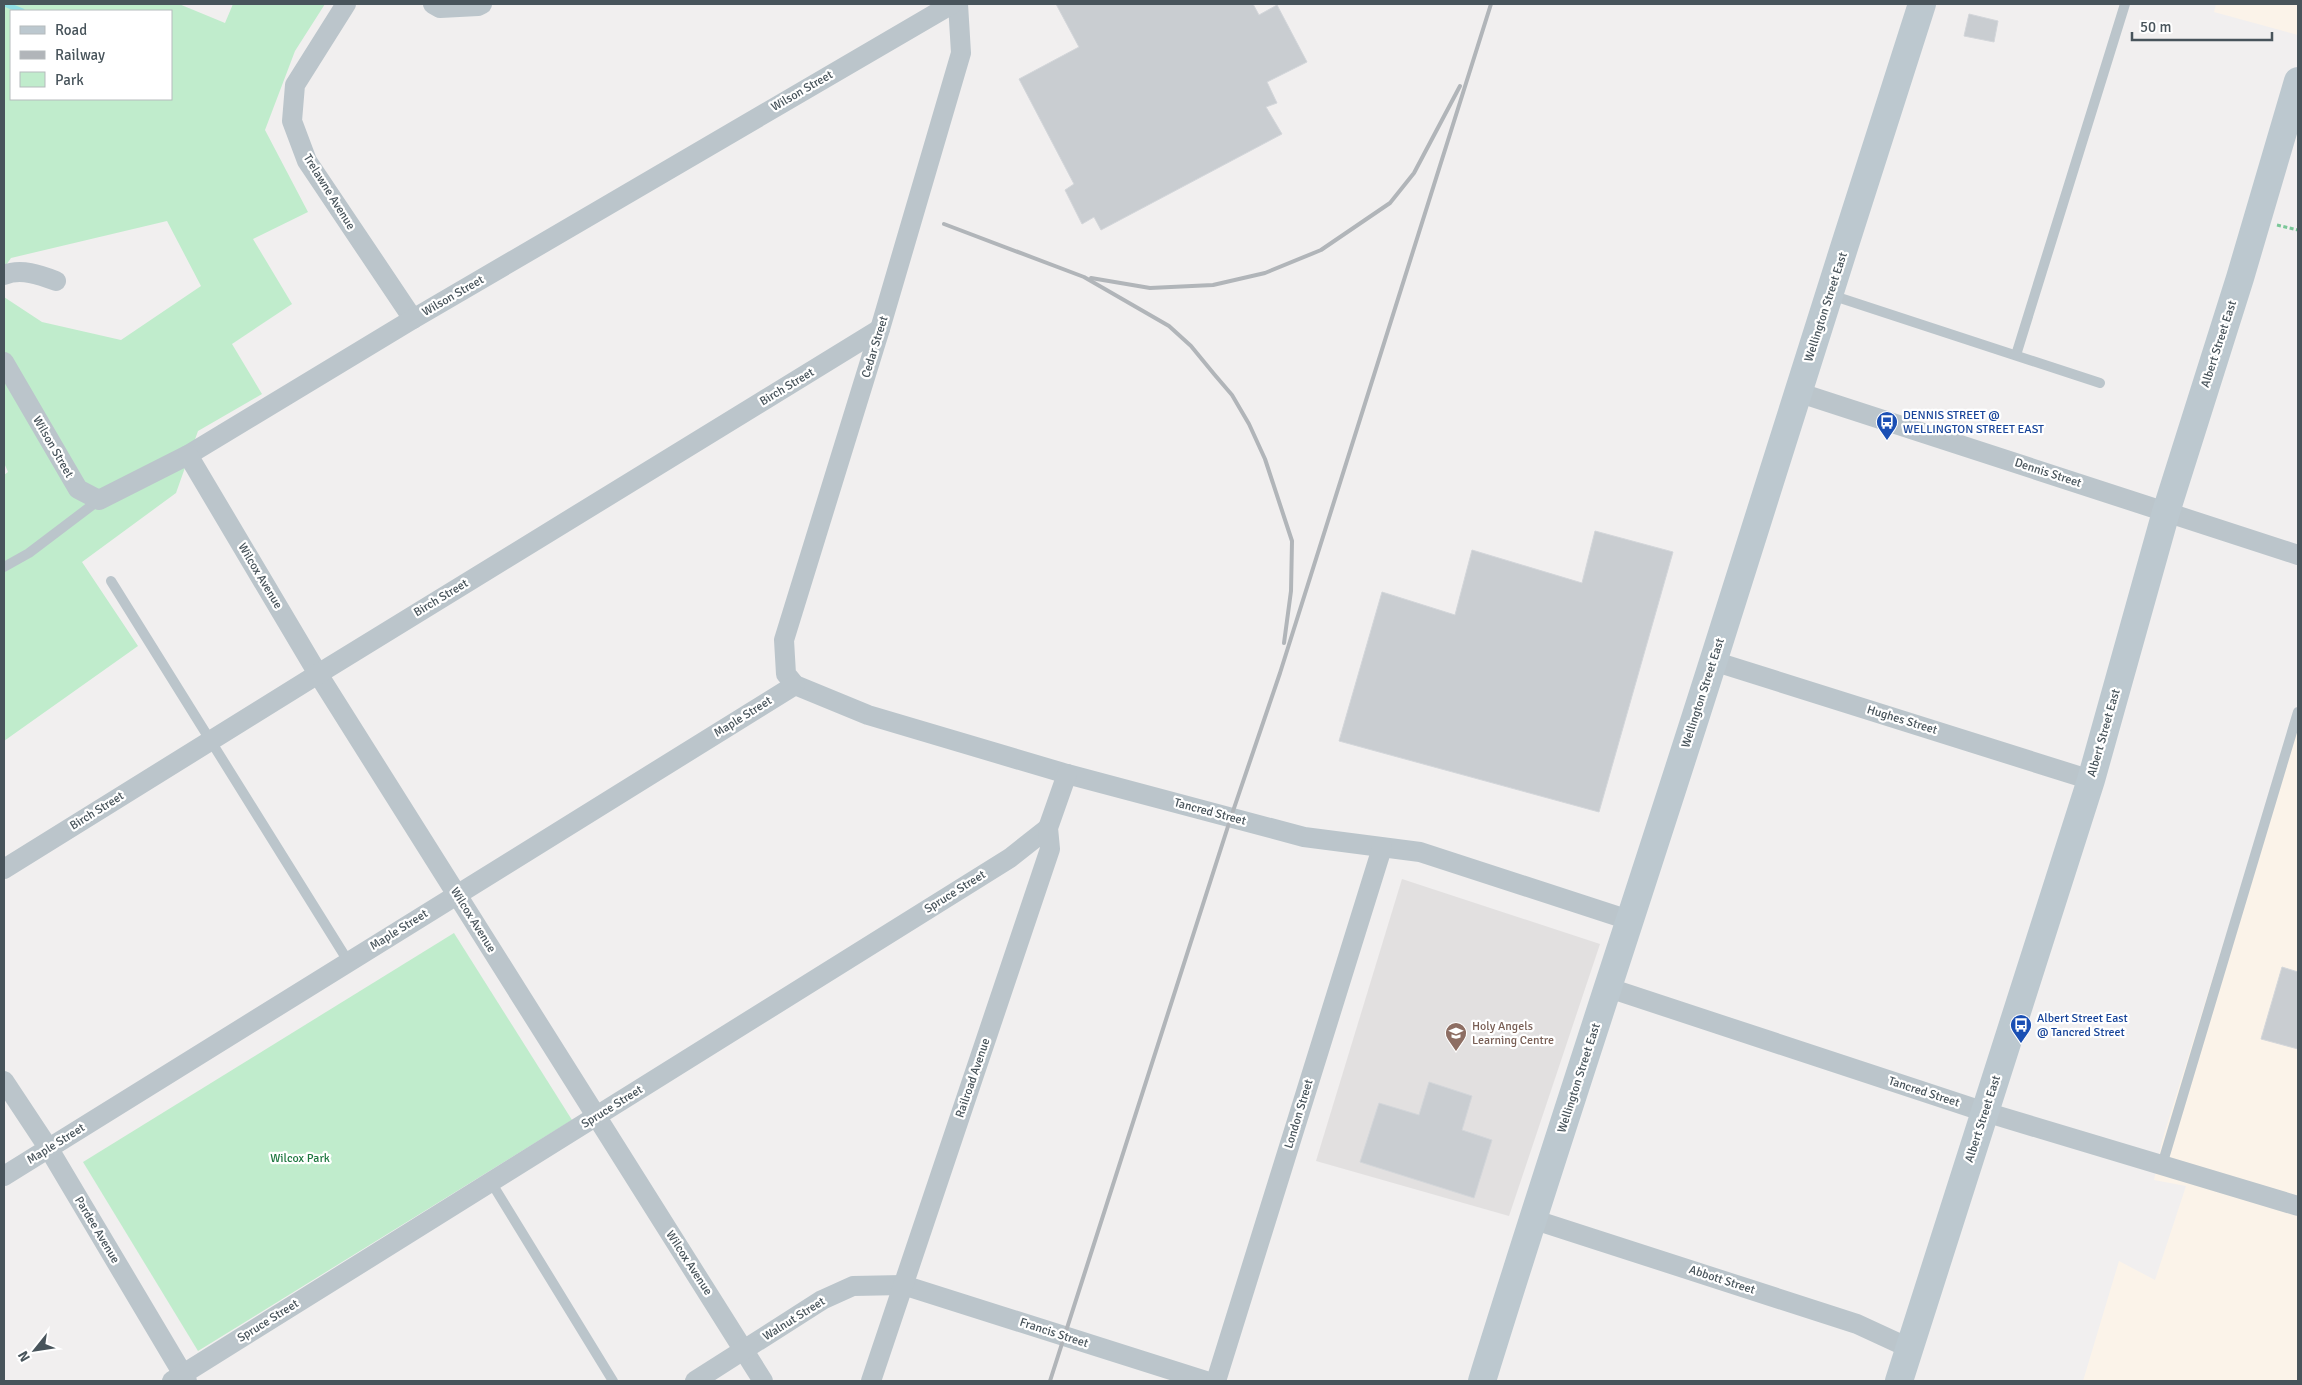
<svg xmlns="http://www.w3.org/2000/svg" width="2302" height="1385" viewBox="0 0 2302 1385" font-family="Signika,sans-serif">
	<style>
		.commercial { fill: #fbf3e9 }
		.education { fill: #e2e0e0 }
		.green { fill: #c0eccc; fill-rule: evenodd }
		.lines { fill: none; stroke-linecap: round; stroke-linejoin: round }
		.stream { stroke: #90dfe6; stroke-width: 5.5 }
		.building { fill: #c9cdd1; stroke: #d3d6da }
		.path { stroke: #7bc798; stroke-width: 3; stroke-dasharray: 4 2.5; stroke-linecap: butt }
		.lane { stroke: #bbc5cb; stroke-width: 10 }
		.street { stroke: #bbc5cb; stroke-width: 20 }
		.secondary { stroke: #bcc8cf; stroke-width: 28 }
		.rail { stroke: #b1b5b9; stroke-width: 4 }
		.labels { text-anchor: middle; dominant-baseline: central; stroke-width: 4.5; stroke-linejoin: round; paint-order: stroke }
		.street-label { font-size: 12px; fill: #48545b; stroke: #fff }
		.transit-label { font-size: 12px; fill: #164399; stroke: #fff; text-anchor: start }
		.education-label { font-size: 12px; fill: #785e54; stroke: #fff; text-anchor: start }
		.park-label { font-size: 12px; fill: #1e773f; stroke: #fff }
	</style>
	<rect width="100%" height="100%" fill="#f1efef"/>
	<g class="commercial">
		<path d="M2216,4H2298V35L2214,12Z"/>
		<path d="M2298,703V1381H2083L2119,1261L2155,1280L2186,1186L2154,1180L2162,1141Z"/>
	</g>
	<path class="education" d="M1402,879L1600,944L1509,1216L1316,1161Z"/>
	<g class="green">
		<path d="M4,4H179L225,23L233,4H325L295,51L265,130L308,212L253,239L292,304L232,344L262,394L198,431L176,493L82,562L138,646L4,741V475L8,472L4,463V297L42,322L121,340L201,286L167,221L11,258L4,268ZM11,11H171V99H11Z"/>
		<path d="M454,933L572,1120L198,1351L83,1162Z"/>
	</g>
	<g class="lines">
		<path class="stream" d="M5,4L22,11"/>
	</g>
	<g class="building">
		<path d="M1056,4H1253L1259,15L1277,5L1307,62L1267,82L1277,103L1266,107L1282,134L1101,230L1094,217L1082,224L1065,190L1074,184L1019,79L1079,47Z"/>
		<path d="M1969,14L1998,21L1994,42L1964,36Z"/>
		<path d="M1595,531L1673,552L1599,812L1339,741L1382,592L1455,615L1472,550L1582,583Z"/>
		<path d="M2282,967L2298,972V1049L2261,1039Z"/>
		<path d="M1429,1082L1472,1096L1462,1130L1492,1140L1474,1198L1360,1162L1379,1103L1419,1115Z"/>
	</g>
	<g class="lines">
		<path class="path" d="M2277,225L2298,230"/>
		<g class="lane">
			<path d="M1831,295L2100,383"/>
			<path d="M2016,355L2125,4"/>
			<path d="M4,567L29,553L99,500"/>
			<path d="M111,581L348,961"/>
			<path d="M2162,1165L2298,712"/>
			<path d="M491,1182L613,1381"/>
		</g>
		<g class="street">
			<path d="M346,4L295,85L292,121L307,161L413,319"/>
			<path d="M433,4L440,8L478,6L482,4"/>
			<path d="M958,4L961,53L880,329L784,640L786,674L795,685L868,715L1067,774L1304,837L1420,852L1629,920"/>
			<path d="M4,275C21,268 40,275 56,281"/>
			<path d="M4,362L78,489L99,500L188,455L413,319L952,4"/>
			<path d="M1797,392L2298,555"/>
			<path d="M188,455L318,674L763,1381"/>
			<path d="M1713,661L2091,780"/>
			<path d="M4,869L318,674L880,329"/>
			<path d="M1609,988L1985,1112L2298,1206"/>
			<path d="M4,1081L49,1149L187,1381"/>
			<path d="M4,1176L795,685"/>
			<path d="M1532,1219L1857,1324L1909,1348"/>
			<path d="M172,1381L1010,858L1048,828"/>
			<path d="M695,1381L822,1300L853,1286L903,1285L1206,1381"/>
			<path d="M871,1381L1050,849L1048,828L1067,774"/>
			<path d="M1216,1381L1382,848"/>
		</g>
		<g class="secondary">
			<path d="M1482,1381C1556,1141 1637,902 1713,662C1783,442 1851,223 1922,4"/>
			<path d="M1899,1381L2091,780L2166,512L2240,278L2298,81"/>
		</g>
		<g class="rail">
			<path d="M944,224L1084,277L1169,326L1191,346L1214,374L1232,395L1249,424L1265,459L1292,541L1291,591L1284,643"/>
			<path d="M1091,278L1150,288L1213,285L1265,273L1321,250L1390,203L1414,173L1460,86"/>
			<path d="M1050,1381L1231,817L1280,673L1491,4"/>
		</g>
	</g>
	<defs>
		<g id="bus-pin" transform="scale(1.125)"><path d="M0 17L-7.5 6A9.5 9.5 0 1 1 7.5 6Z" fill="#1a4fb4" stroke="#fff"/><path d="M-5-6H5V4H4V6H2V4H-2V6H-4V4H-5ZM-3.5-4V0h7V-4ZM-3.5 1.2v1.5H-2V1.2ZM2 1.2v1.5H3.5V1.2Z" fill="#fff"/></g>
		<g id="school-pin" transform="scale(1.125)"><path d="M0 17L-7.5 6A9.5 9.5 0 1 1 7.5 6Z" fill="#8d6e63" stroke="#fff"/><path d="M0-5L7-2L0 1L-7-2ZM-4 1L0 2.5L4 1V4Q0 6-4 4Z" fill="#fff"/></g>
	</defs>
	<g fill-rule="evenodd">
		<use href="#bus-pin" x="1887" y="422"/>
		<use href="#bus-pin" x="2021" y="1025"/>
		<use href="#school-pin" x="1456" y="1033"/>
	</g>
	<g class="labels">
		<g class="street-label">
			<text transform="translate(802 91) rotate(-30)">Wilson Street</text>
			<text transform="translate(329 192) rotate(58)">Trelawne Avenue</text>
			<text transform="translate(453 296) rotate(-30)">Wilson Street</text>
			<text transform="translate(1826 307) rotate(-72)">Wellington Street East</text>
			<text transform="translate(2219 344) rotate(-72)">Albert Street East</text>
			<text transform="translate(875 347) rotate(-73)">Cedar Street</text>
			<text transform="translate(787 387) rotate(-31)">Birch Street</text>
			<text transform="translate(53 447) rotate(60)">Wilson Street</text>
			<text transform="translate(2048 473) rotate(18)">Dennis Street</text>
			<text transform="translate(260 576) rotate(59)">Wilcox Avenue</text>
			<text transform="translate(441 598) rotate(-31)">Birch Street</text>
			<text transform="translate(1703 693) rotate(-72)">Wellington Street East</text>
			<text transform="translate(743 717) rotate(-32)">Maple Street</text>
			<text transform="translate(1902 720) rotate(17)">Hughes Street</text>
			<text transform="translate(2104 733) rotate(-74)">Albert Street East</text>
			<text transform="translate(97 811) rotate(-32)">Birch Street</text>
			<text transform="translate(1210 812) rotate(15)">Tancred Street</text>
			<text transform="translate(955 892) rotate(-32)">Spruce Street</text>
			<text transform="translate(473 920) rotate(58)">Wilcox Avenue</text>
			<text transform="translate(399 930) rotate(-32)">Maple Street</text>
			<text transform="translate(973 1078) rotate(-71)">Railroad Avenue</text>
			<text transform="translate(1579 1078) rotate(-72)">Wellington Street East</text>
			<text transform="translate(1924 1092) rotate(18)">Tancred Street</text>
			<text transform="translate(612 1107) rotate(-32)">Spruce Street</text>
			<text transform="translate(1299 1114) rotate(-73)">London Street</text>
			<text transform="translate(1983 1119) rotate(-72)">Albert Street East</text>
			<text transform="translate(56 1144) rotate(-32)">Maple Street</text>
			<text transform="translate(97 1230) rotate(59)">Pardee Avenue</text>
			<text transform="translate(689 1263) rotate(57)">Wilcox Avenue</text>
			<text transform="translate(1722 1280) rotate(18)">Abbott Street</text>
			<text transform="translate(794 1319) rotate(-32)">Walnut Street</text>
			<text transform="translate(268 1321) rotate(-32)">Spruce Street</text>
			<text transform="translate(1054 1333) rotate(18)">Francis Street</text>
		</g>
		<g class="transit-label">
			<text x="1903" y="415">DENNIS STREET @<tspan x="1903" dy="14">WELLINGTON STREET EAST</tspan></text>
			<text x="2037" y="1018">Albert Street East<tspan x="2037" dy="14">@ Tancred Street</tspan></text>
		</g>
		<g class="education-label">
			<text x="1472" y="1026">Holy Angels<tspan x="1472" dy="14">Learning Centre</tspan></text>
		</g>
		<g class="park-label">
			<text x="300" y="1158">Wilcox Park</text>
		</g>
	</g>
	<rect width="2302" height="1385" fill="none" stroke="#48545b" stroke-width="10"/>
	<rect x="10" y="10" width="162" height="90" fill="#ffffff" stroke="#b6bbbd"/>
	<rect x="20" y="26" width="25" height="8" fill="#bcc8cf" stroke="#b6bbbd"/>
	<text x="55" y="35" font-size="15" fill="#48545b">Road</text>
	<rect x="20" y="51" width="25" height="8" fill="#b1b5b9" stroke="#b6bbbd"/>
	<text x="55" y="60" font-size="15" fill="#48545b">Railway</text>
	<rect x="20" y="72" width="25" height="15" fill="#c0eccc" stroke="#b6bbbd"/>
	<text x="55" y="85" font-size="15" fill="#48545b">Park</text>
	<g transform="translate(35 1350) rotate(240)" stroke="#ffffff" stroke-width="4" paint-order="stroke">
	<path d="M0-4L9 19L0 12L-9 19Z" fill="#48545b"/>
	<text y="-8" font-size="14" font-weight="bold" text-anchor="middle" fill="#48545b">N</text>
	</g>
	<path d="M2132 32v8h140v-8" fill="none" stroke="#48545b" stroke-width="2.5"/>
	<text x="2140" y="32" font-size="15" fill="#48545b" stroke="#ffffff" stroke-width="4" paint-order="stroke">50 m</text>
</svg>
